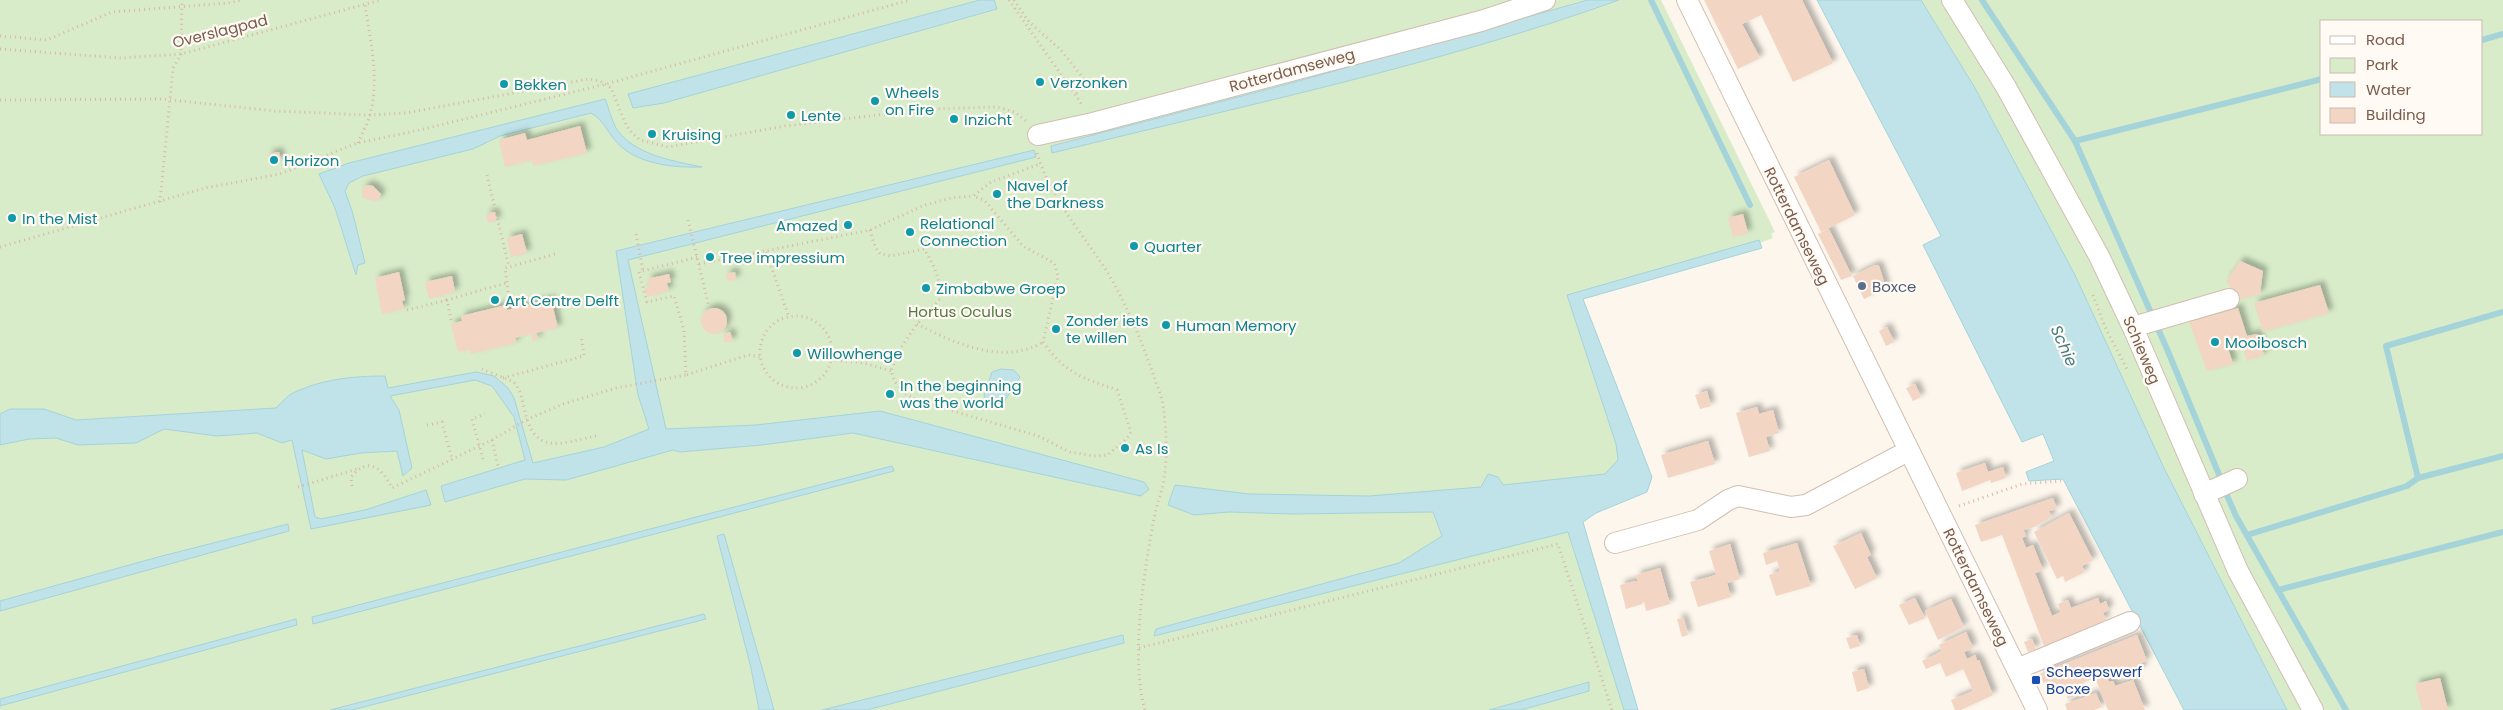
<svg xmlns="http://www.w3.org/2000/svg" width="2503" height="710" viewBox="0 0 2503 710" font-family="Poppins,sans-serif">
	<style>
		.green { fill: #d8ecc9; fill-rule: evenodd }
		.water { fill: #bfe3e8; stroke: #a5d3da }
		.lines { fill: none; stroke-linecap: round; stroke-linejoin: round }
		.stream { stroke: #a5d3da; stroke-width: 6 }
		.building { fill: #f3d5c3; filter: url(#shadow) }
		.minor-casing { stroke: #d1beb0; stroke-width: 22 }
		.path { stroke: #d9b8a5; stroke-width: 3; stroke-dasharray: 1 4; stroke-linecap: butt }
		.minor { stroke: #fff; stroke-width: 20 }
		.culture-dot { fill: #0f9aa8; stroke: #fffaf3; stroke-width: 2 }
		.service-dot { fill: #5c6f8a; stroke: #fffaf3; stroke-width: 2 }
		.transit-dot { fill: #1a4fb4; stroke: #fffaf3; stroke-width: 2 }
		.labels { text-anchor: middle; dominant-baseline: central; stroke-width: 4.5; stroke-linejoin: round; paint-order: stroke }
		.street-label { font-size: 15px; fill: #7a5c4d; stroke: #fffaf3 }
		.culture-label { font-size: 15px; fill: #0d838f; stroke: #fffaf3; text-anchor: start }
		.service-label { font-size: 15px; fill: #4e5e75; stroke: #fffaf3; text-anchor: start }
		.park-label { font-size: 15px; fill: #537a41; stroke: #fffaf3 }
		.transit-label { font-size: 15px; fill: #164399; stroke: #fffaf3; text-anchor: start }
		.water-label { font-size: 16px; font-style: italic; fill: #437c86; stroke: #fffaf3 }
	</style>
	<defs>
		<filter id="shadow"><feDropShadow dx="4.5" dy="-4.5" stdDeviation="2.5" flood-color="#0004"/></filter>
	</defs>
	<rect width="100%" height="100%" fill="#fdf6ec"/>
	<g class="green">
		<path d="M0,0H1661L1775,232L1771,234L1773,238L1752,246L1576,297L1631,473L1575,504L1631,710H0Z"/>
		<path d="M1921,0H2503V710H2287L2164,468L2075,275L1975,88ZM2322,21H2482V134H2322Z"/>
	</g>
	<g class="water">
		<path d="M980,0H994L997,9L664,103L633,108L628,94Z"/>
		<path d="M1588,0H1619C1435,66 1242,106 1052,153L1051,146L1284,85Z"/>
		<path d="M1817,0H1921L1975,88L2075,275L2164,468L2287,710H2184L2063,479L2029,481L2026,472L2054,461L2043,434L2022,442L1923,245L1941,236Z"/>
		<path d="M605,99C609,108 611,119 616,128C633,155 674,161 702,167C672,168 633,164 614,139C605,128 603,120 591,113L500,136L473,149L363,176L349,183L345,191L353,214L365,263L358,265L356,275L335,208L319,174L349,163Z"/>
		<path d="M1034,150L1036,157L628,260L666,429L756,425L880,411L1144,482L1149,489L1141,496L853,433L762,445L680,452L673,450L566,480L525,479L445,502L441,486L525,460L514,417L492,386L475,380L390,396L399,410L412,468L403,476L397,451L361,453L326,459L302,450L315,517L321,519L365,510L426,490L431,505L311,529L292,440L282,443L257,433L217,436L164,429L136,443L78,445L56,438L29,439L0,445V414L10,409H44L76,420L276,408C281,403 287,396 293,393C322,379 354,376 385,376L388,388L476,372L494,376L508,388L514,398L533,463L604,447L649,429L638,395L616,251Z"/>
		<path d="M1759,240L1762,248L1583,299L1652,477L1647,492L1596,513L1583,522L1638,710H1624L1568,532L1154,636L1156,629L1399,563L1442,536L1433,512L1292,514L1229,512L1194,515L1168,505L1175,485L1249,494L1369,496L1481,487L1488,474L1498,477L1503,485L1605,474L1618,460L1616,444L1567,295Z"/>
		<path d="M1001,369L1014,370L1020,377L1000,408L988,406L984,395L992,372Z"/>
		<path d="M892,466L894,471L313,624L312,617Z"/>
		<path d="M288,524L289,531L0,611V601L158,557Z"/>
		<path d="M724,534L774,710H759L751,668L717,536Z"/>
		<path d="M704,614L706,619L352,710H330Z"/>
		<path d="M296,619L297,625L0,706V699Z"/>
		<path d="M1123,635L1124,643L867,710H822Z"/>
		<path d="M1589,682V691L1521,710H1489Z"/>
	</g>
	<g class="lines">
		<g class="stream">
			<path d="M1651,0L1750,205"/>
			<path d="M1982,0L2075,141L2167,349L2220,477"/>
			<path d="M2482,40L2503,34"/>
			<path d="M2075,141L2322,79"/>
			<path d="M2418,478L2386,346L2503,312"/>
			<path d="M2225,491L2236,516L2346,710"/>
			<path d="M2247,535L2407,486L2418,478L2503,456"/>
			<path d="M2278,590L2503,532"/>
		</g>
	</g>
	<g class="building">
		<path d="M1704,0H1802L1833,63L1793,82L1761,15L1742,24L1760,58L1738,69Z"/>
		<path d="M580,126L587,153L533,166L532,160L505,167L499,140L525,133L527,140Z"/>
		<path d="M279,152L281,161L270,163L268,154Z"/>
		<path d="M1829,160L1855,215L1821,232L1794,177Z"/>
		<path d="M367,185L373,186L381,194L378,201L368,200L362,197V189Z"/>
		<path d="M495,212L497,221L488,223L486,214Z"/>
		<path d="M1743,214L1748,233L1733,237L1728,218Z"/>
		<path d="M1829,229L1852,276L1841,280L1818,234Z"/>
		<path d="M522,234L527,253L511,257L507,238Z"/>
		<path d="M2240,261L2263,271L2260,294L2240,300L2226,282Z"/>
		<path d="M1875,265L1879,266L1886,288L1864,299L1853,276Z"/>
		<path d="M399,272L405,300L402,301L404,309L382,314L375,278Z"/>
		<path d="M735,272L736,280L727,281L726,274Z"/>
		<path d="M669,274L671,282L667,283L669,291L647,297L645,288L649,287L647,279Z"/>
		<path d="M452,276L455,292L429,299L425,282Z"/>
		<path d="M2320,285L2329,313L2263,332L2254,303Z"/>
		<path d="M551,299L558,328L536,333L538,340L533,341L531,334L515,338L516,343L471,354L470,350L458,352L451,324L462,321L461,316L506,305L507,310Z"/>
		<path d="M2238,308L2247,336L2257,334L2264,355L2247,361L2240,340L2229,343L2230,347L2228,348L2233,364L2207,371L2189,322Z"/>
		<circle cx="714" cy="321" r="13"/>
		<path d="M1887,327L1894,342L1886,346L1879,331Z"/>
		<path d="M730,332L733,341L725,343L723,335Z"/>
		<path d="M1915,384L1921,397L1913,401L1906,388Z"/>
		<path d="M1707,391L1711,406L1700,409L1695,395Z"/>
		<path d="M1757,407L1759,414L1773,410L1779,433L1766,437L1770,451L1749,457L1736,413Z"/>
		<path d="M1708,441L1715,464L1668,478L1661,455Z"/>
		<path d="M1985,463L1988,472L2003,467L2006,478L1991,483L1990,480L1962,491L1956,473Z"/>
		<path d="M2053,498L2057,509L2049,511L2052,517L2034,527L2025,530L2023,528L2026,536L2022,538L2026,548L2033,545L2043,570L2035,573L2052,616L2061,612L2058,604L2068,600L2071,608L2098,598L2100,604L2106,601L2109,610L2103,613L2106,620L2044,646L2002,535L1981,542L1975,525Z"/>
		<path d="M2069,513L2093,560L2082,566L2085,572L2065,582L2063,576L2057,579L2034,532Z"/>
		<path d="M1861,533L1871,555L1867,557L1877,578L1855,589L1833,546Z"/>
		<path d="M1797,543L1811,586L1776,596L1769,575L1780,571L1777,561L1766,565L1763,553Z"/>
		<path d="M1730,544L1740,579L1727,583L1731,597L1698,607L1690,582L1716,575L1709,551Z"/>
		<path d="M1660,568L1670,604L1646,611L1644,601L1642,604L1626,609L1620,585L1635,581L1638,582L1636,575Z"/>
		<path d="M1915,598L1925,618L1909,625L1899,605Z"/>
		<path d="M1951,599L1964,627L1938,640L1925,611Z"/>
		<path d="M1683,618L1688,635L1682,637L1677,619Z"/>
		<path d="M1966,632L1973,648L1964,652L1967,659L1975,655L1977,660H1979L1993,695L1961,710H1955L1951,700L1973,691L1963,669L1946,677L1940,663L1926,669L1922,661L1942,651L1939,645Z"/>
		<path d="M1857,635L1860,646L1850,649L1846,638Z"/>
		<path d="M2137,635L2147,661L2141,663L2143,669L2128,675L2124,666L2106,674L2109,682L2113,681L2115,686L2133,680L2145,710H2108L2095,678L2076,685L2079,694L2068,699L2064,690L2055,694L2050,681L2044,683L2039,674Z"/>
		<path d="M2032,639L2036,649L2028,652L2024,642Z"/>
		<path d="M1864,669L1869,688L1857,692L1852,672Z"/>
		<path d="M2440,678L2448,710H2422L2415,684Z"/>
		<path d="M2096,693L2102,707L2094,710H2067L2065,704Z"/>
	</g>
	<g class="lines">
		<g class="minor-casing">
			<g id="minor">
				<path d="M1687,0L2037,710"/>
				<path d="M1952,0L2006,87L2099,256L2134,330L2238,571L2313,710"/>
				<path d="M1038,135L1093,123L1481,21L1545,0"/>
				<path d="M2134,330L2143,324L2229,299"/>
				<path d="M2204,494L2237,479"/>
				<path d="M1615,543L1698,520L1728,500L1738,496L1791,507L1806,505L1908,451"/>
				<path d="M2017,669L2130,622"/>
			</g>
		</g>
		<g class="path">
			<path d="M1009,0L1083,106"/>
			<path d="M1014,0L1029,22L1061,50L1087,83L1075,95"/>
			<path d="M0,36L47,40L112,12L228,3L242,0"/>
			<path d="M0,49L121,58L181,54L381,0"/>
			<path d="M0,100L162,99L275,111L370,115L406,113L589,79L600,81L611,88L626,125L632,133L640,140L668,147L785,126L928,109L997,107L1015,112L1026,121"/>
			<path d="M358,143C362,133 368,124 370,114C380,80 370,39 365,4"/>
			<path d="M1037,153C1048,190 1071,220 1093,251C1120,288 1138,331 1153,374C1156,384 1162,395 1163,406C1167,433 1168,463 1162,489C1159,499 1156,508 1154,518C1144,573 1130,657 1145,710"/>
			<path d="M487,175L509,267"/>
			<path d="M160,202L173,68L181,54L182,0"/>
			<path d="M688,220L709,307"/>
			<path d="M870,230L875,247L880,254L891,256L924,249C934,265 941,280 940,299L917,324L900,349L891,371L895,382L904,393L919,401L1038,436L1070,452L1094,456L1108,455C1114,448 1127,441 1131,432L1117,390C1081,377 1067,375 1043,342L1058,276L1054,263L1023,246L984,200L973,196"/>
			<path d="M636,234L643,271"/>
			<path d="M0,247L205,188L280,174L357,143L420,130L606,84L910,0"/>
			<path d="M766,252L789,317"/>
			<path d="M697,257L639,272L647,302L674,296L684,330L686,375L748,355L760,357"/>
			<path d="M699,264L870,230L925,205L951,198L973,196L991,182L1040,164"/>
			<path d="M2093,295L2105,327L2127,369"/>
			<path d="M510,307L505,268L555,254"/>
			<path d="M407,310L447,300"/>
			<circle cx="796" cy="352" r="36"/>
			<path d="M451,320L447,300L506,283"/>
			<path d="M917,324C954,343 1003,366 1043,342"/>
			<path d="M831,360L864,363L891,371"/>
			<path d="M482,369C490,373 507,378 513,382C520,387 522,399 524,407C533,458 562,443 600,435"/>
			<path d="M503,378L584,356L581,335"/>
			<path d="M427,425L442,422L452,459"/>
			<path d="M492,440L498,466"/>
			<path d="M483,459L472,419L485,414"/>
			<path d="M352,486L351,477C369,455 382,469 392,488L492,440L526,420L563,404L616,388L686,375"/>
			<path d="M298,487L357,469"/>
			<path d="M1959,506L2022,484L2061,481"/>
			<path d="M1139,648L1558,544L1612,710"/>
		</g>
		<use href="#minor" class="minor"/>
	</g>
	<g class="culture-dot">
		<circle cx="1040" cy="82" r="5"/>
		<circle cx="504" cy="84" r="5"/>
		<circle cx="875" cy="101" r="5"/>
		<circle cx="791" cy="115" r="5"/>
		<circle cx="954" cy="119" r="5"/>
		<circle cx="652" cy="134" r="5"/>
		<circle cx="274" cy="160" r="5"/>
		<circle cx="997" cy="194" r="5"/>
		<circle cx="12" cy="218" r="5"/>
		<circle cx="848" cy="225" r="5"/>
		<circle cx="910" cy="232" r="5"/>
		<circle cx="1134" cy="246" r="5"/>
		<circle cx="710" cy="257" r="5"/>
		<circle cx="926" cy="288" r="5"/>
		<circle cx="495" cy="300" r="5"/>
		<circle cx="1166" cy="325" r="5"/>
		<circle cx="1056" cy="329" r="5"/>
		<circle cx="2215" cy="342" r="5"/>
		<circle cx="797" cy="353" r="5"/>
		<circle cx="890" cy="394" r="5"/>
		<circle cx="1125" cy="448" r="5"/>
	</g>
	<circle class="service-dot" cx="1862" cy="286" r="5"/>
	<rect class="transit-dot" x="2031" y="675" width="10" height="10" rx="2.5"/>
	<g class="labels">
		<g class="street-label">
			<text transform="translate(220 31) rotate(-14)">Overslagpad</text>
			<text transform="translate(1292 70) rotate(-15)">Rotterdamseweg</text>
			<text transform="translate(1797 226) rotate(64)">Rotterdamseweg</text>
			<text transform="translate(2142 350) rotate(67)">Schieweg</text>
			<text transform="translate(1976 587) rotate(64)">Rotterdamseweg</text>
		</g>
		<g class="culture-label">
			<text x="1050" y="82">Verzonken</text>
			<text x="514" y="84">Bekken</text>
			<text x="885" y="92">Wheels<tspan x="885" dy="17">on Fire</tspan></text>
			<text x="801" y="115">Lente</text>
			<text x="964" y="119">Inzicht</text>
			<text x="662" y="134">Kruising</text>
			<text x="284" y="160">Horizon</text>
			<text x="1007" y="185">Navel of<tspan x="1007" dy="17">the Darkness</tspan></text>
			<text x="22" y="218">In the Mist</text>
			<text x="920" y="223">Relational<tspan x="920" dy="17">Connection</tspan></text>
			<text x="838" y="225" text-anchor="end">Amazed</text>
			<text x="1144" y="246">Quarter</text>
			<text x="720" y="257">Tree impressium</text>
			<text x="936" y="288">Zimbabwe Groep</text>
			<text x="505" y="300">Art Centre Delft</text>
			<text x="1066" y="320">Zonder iets<tspan x="1066" dy="17">te willen</tspan></text>
			<text x="1176" y="325">Human Memory</text>
			<text x="2225" y="342">Mooibosch</text>
			<text x="807" y="353">Willowhenge</text>
			<text x="900" y="385">In the beginning<tspan x="900" dy="17">was the world</tspan></text>
			<text x="1135" y="448">As Is</text>
		</g>
		<g class="service-label">
			<text x="1872" y="286">Boxce</text>
		</g>
		<g class="park-label">
			<text x="960" y="311">Hortus Oculus</text>
		</g>
		<g class="transit-label">
			<text x="2046" y="671">Scheepswerf<tspan x="2046" dy="17">Bocxe</tspan></text>
		</g>
		<g class="water-label">
			<text transform="translate(2064 346) rotate(66)">Schie</text>
		</g>
	</g>
	<rect x="2320" y="20" width="162" height="115" fill="#fffaf3" stroke="#cabbb1"/>
	<rect x="2330" y="36" width="25" height="8" fill="#ffffff" stroke="#cabbb1"/>
	<text x="2366" y="45" font-size="15" fill="#7a5c4d">Road</text>
	<rect x="2330" y="58" width="25" height="15" fill="#d8ecc9" stroke="#cabbb1"/>
	<text x="2366" y="70" font-size="15" fill="#7a5c4d">Park</text>
	<rect x="2330" y="82" width="25" height="15" fill="#bfe3e8" stroke="#cabbb1"/>
	<text x="2366" y="95" font-size="15" fill="#7a5c4d">Water</text>
	<rect x="2330" y="108" width="25" height="15" fill="#f3d5c3" stroke="#cabbb1"/>
	<text x="2366" y="120" font-size="15" fill="#7a5c4d">Building</text>
</svg>
